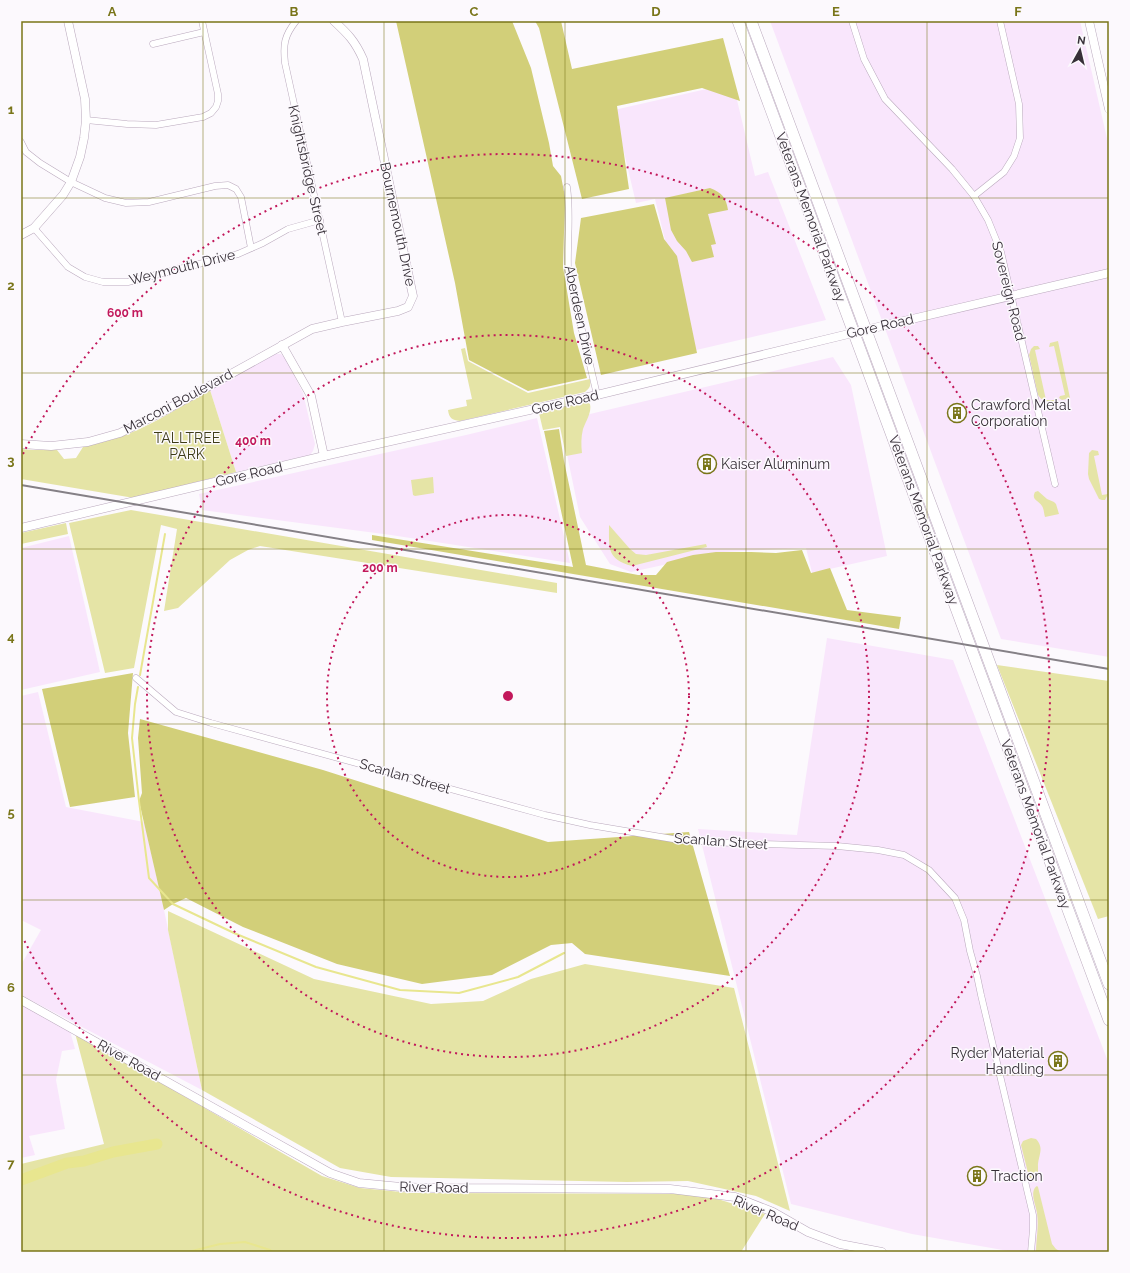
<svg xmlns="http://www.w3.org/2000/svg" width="1130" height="1273" viewBox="0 0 1130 1273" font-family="Raleway,sans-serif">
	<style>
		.built { fill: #f9e6fc }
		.green { fill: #e5e4a6 }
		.forest { fill: #d2cf79 }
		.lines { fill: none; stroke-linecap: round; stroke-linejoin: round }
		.stream { stroke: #e8e68f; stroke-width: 2 }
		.river { stroke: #e8e68f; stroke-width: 11 }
		.street-casing { stroke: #baa9bd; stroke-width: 7 }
		.secondary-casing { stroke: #baa9bd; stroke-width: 9 }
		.highway-casing { stroke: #baa9bd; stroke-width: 12 }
		.street { stroke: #fff; stroke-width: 6 }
		.secondary { stroke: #fff; stroke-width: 8 }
		.highway { stroke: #fff; stroke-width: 11 }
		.rail { stroke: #858086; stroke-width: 2 }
		.grid { fill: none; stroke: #797519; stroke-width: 1; stroke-opacity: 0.55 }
		.ring { fill: none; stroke: #c2185b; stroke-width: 2; stroke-dasharray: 2 4 }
		.labels { text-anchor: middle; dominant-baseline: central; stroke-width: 3; stroke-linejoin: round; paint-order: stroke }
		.street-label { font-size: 14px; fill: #373038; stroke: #fcf9fd }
		.poi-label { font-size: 14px; fill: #373038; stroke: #fcf9fd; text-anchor: start }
		.park-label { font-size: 14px; fill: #3e3d18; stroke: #fcf9fd }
		.centre { fill: #c2185b; stroke: #fcf9fd; stroke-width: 2 }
		.ring-label { font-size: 12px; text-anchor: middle; font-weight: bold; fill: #c2185b; stroke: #fcf9fd; stroke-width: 3; stroke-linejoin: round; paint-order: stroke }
		.neatline { fill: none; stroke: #797519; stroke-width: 1.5 }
		.grid-label { font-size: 13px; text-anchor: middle; font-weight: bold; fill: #797519 }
	</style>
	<rect width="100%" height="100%" fill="#fcf9fd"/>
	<g class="built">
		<path d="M770,21H1080L1109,147V657L1001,639Z"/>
		<path d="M733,83L755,176L768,172L826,320L692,351L655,199L636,203L614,110Z"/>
		<path d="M272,354H281L286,359L303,393L315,444L313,451L310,455L236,472L210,390Z"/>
		<path d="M833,357L851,385L887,556L812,573L806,548L723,552L631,572L610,564L580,517L560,421Z"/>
		<path d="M537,418L570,563L391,535L202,510L199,494L466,435Z"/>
		<path d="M69,536L100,672L21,690V548Z"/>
		<path d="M827,638L953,660L1109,1064V1252H1014L912,1234L791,1204L698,829L797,835Z"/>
		<path d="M38,692L66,807L144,822L164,910L202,1090L21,995V965L41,930L21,920V696Z"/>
		<path d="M21,1003L70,1031L75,1049L62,1051L56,1080L65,1129L29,1136L35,1155L21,1158Z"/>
	</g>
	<g class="green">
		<path d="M1058,341L1070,398L1062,400L1059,398L1060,396L1065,395L1054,346L1049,347L1050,343Z"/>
		<path d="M1034,346H1038L1040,349L1035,350L1046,400H1054V402C1047,402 1042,401 1038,395L1029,355L1031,349Z"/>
		<path d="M465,348L468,361L528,393L590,379C591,386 590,388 585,392L460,421C452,420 449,418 448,410L467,406L466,400L472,399L461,349Z"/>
		<path d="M210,390L236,472L134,498L21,479V449L33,450H57L64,459L76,458L83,447C98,443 113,440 128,434C156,423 183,405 210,390Z"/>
		<path d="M586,402L590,404C592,412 586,421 583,429C581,437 581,445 582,453L566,456L560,427L543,430L539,413Z"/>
		<path d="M1092,450L1098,451L1099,455L1094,456L1102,495L1108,494L1105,500H1102L1099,499L1089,479L1088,474L1089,453Z"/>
		<path d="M433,477L434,493L415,496L413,495L411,480Z"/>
		<path d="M1038,491L1047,499L1054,502L1056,504L1059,514L1045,517C1044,514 1044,509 1042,506C1038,500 1031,500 1035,492Z"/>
		<path d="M131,510L557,583V593L260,546L248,550L230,560L178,608L164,611L177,529L161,525L134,668L105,673L69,523Z"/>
		<path d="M66,523L68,534L21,544V533Z"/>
		<path d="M609,525L630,549L636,554L646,555L706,544L707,547L632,566C607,559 609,549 609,525Z"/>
		<path d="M997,665L1109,681V916L1098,919Z"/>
		<path d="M168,911L314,979L431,1004L483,1001L531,979L585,964L734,988L790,1211L756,1196L688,1181L627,1182L391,1177L340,1168L202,1090L168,930Z"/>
		<path d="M75,1033L322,1176L360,1188L412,1193L690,1194L721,1200L765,1214L741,1252H21V1164L104,1144Z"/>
		<path d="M1031,1138L1036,1139C1045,1149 1038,1155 1038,1167C1038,1170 1038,1173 1038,1177L1036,1179L1033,1180L1029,1177L1021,1145L1023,1141Z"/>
		<path d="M1037,1186L1038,1187L1052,1244L1056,1249L1061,1252H1036C1036,1239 1039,1227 1037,1213C1036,1205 1029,1191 1037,1186Z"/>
	</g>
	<g class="forest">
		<path d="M396,21H512L531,68L549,143L553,166L561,176L565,197L563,267L574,333L587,378L528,391L469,360L455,283Z"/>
		<path d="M535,21H561L572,69L723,38L740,101L702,88L617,106L629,189L582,199L539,28Z"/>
		<path d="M710,188C722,193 726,197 728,210L708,214L716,244L711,245L714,257L692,262L686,251L677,241L671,230L665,198Z"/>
		<path d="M654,204L664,239L677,256L697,353L601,375L575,263L581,218Z"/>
		<path d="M559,429L564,461L586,565L638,575H656L667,562L693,555L716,552H751L776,553L802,550L811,573L830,568L847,610L901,617L899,629L372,540V535L573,567L544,431Z"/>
		<path d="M133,673L128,733L135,797L70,807L42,689Z"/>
		<path d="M140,719L323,770L548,842L689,832L730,976L585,954L572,943L551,945L492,975L422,984L337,964L243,927L186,898L173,904L164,910L139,801L142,793L138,738Z"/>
	</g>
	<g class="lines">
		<g class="stream">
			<path d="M140,675L165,534"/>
			<path d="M138,687L135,704L132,738L139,801L149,878L173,904L234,933L316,967L400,990L459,993L518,977L564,953"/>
			<path d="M188,1252L220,1244L245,1242L270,1250L272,1252"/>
		</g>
		<path class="river" d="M21,1180L67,1163L84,1161L113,1152L157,1144"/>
		<g class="street-casing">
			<g id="street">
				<path d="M296,21C284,36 283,45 285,63L342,322"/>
				<path d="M852,21L864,59L885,99L952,169L974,196L988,220L1001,252L1055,484"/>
				<path d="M153,44L204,32"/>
				<path d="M86,120L127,124L156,125L203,117L211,113L216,107L218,101V94L202,21"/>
				<path d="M21,142L26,152L40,163L71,182L105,198L126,203L149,202L215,186L228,185L236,189L241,197L251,248"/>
				<path d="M567,187C571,215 567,242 568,270L597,395"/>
				<path d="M974,196L1004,172L1014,156L1020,138L1019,104L1000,21"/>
				<path d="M34,228L68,267L85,277L103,282H128L238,254L263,243L288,229L320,220"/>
				<path d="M136,678L176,712L211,723L545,815L590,825L679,840L731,843L837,846L878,850L904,855L929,870L955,898L964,920L970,951L977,976L981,995L1033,1215V1229L1031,1252"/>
			</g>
		</g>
		<g class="secondary-casing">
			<g id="secondary">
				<path d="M1089,21L1109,109"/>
				<path d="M21,235L34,228L63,195L71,182L80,157L84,138L86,120L85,99L68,21"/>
				<path d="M282,345L311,396L324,456"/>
				<path d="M21,444L51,446L88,442L120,433L164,411L312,329L342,322L398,311L408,307L413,296L363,59C355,41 348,34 334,21"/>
				<path d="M21,528L324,456L597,395L865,330L1109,273"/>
				<path d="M21,1000L330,1173L359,1183L401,1187L435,1188L670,1189L735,1197L773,1212L808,1232L840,1244L882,1252"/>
			</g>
		</g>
		<g class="highway-casing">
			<g id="highway">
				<path d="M738,21L1109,1020"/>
				<path d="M751,21L1109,984"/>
			</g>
		</g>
		<use href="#street" class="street"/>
		<use href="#secondary" class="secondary"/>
		<use href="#highway" class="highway"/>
		<path class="rail" d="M21,485L1109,669"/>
	</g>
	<path class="grid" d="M203,21V1252M384,21V1252M565,21V1252M746,21V1252M927,21V1252M21,198H1109M21,373H1109M21,549H1109M21,724H1109M21,900H1109M21,1075H1109"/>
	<g class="ring">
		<circle cx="508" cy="696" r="181"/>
		<circle cx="508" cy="696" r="361"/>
		<path d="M23 454A542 542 0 1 1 23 938"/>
	</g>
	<defs>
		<g id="building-ring" transform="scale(1)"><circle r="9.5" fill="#fcf9fd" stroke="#797519" stroke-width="1.5"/><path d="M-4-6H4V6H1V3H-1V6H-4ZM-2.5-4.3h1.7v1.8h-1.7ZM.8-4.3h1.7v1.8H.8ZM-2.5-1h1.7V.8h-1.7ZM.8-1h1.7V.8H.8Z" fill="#797519"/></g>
	</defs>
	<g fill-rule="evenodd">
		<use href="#building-ring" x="957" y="413"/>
		<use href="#building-ring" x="707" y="464"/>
		<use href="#building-ring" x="1058" y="1061"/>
		<use href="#building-ring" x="977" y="1176"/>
	</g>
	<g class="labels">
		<g class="street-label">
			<text transform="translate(308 170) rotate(77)">Knightsbridge Street</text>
			<text transform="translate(811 217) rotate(70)">Veterans Memorial Parkway</text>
			<text transform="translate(398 224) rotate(78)">Bournemouth Drive</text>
			<text transform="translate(182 267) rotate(-14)">Weymouth Drive</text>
			<text transform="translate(1009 291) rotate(76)">Sovereign Road</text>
			<text transform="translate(580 315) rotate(78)">Aberdeen Drive</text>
			<text transform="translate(880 326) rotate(-13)">Gore Road</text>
			<text transform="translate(178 401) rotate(-28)">Marconi Boulevard</text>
			<text transform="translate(565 402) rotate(-13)">Gore Road</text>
			<text transform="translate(249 474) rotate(-13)">Gore Road</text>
			<text transform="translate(924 520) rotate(70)">Veterans Memorial Parkway</text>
			<text transform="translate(405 776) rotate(16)">Scanlan Street</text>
			<text transform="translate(1036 824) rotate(70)">Veterans Memorial Parkway</text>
			<text transform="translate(721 841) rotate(4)">Scanlan Street</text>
			<text transform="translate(129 1060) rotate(29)">River Road</text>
			<text transform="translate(434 1187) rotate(1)">River Road</text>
			<text transform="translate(766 1213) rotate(23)">River Road</text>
		</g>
		<g class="poi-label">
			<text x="971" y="405">Crawford Metal<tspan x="971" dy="16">Corporation</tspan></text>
			<text x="721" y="464">Kaiser Aluminum</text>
			<text x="1044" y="1053" text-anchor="end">Ryder Material<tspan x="1044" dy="16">Handling</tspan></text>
			<text x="991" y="1176">Traction</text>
		</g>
		<g class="park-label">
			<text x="187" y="438">TALLTREE<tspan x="187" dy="16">PARK</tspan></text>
		</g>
	</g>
	<circle cx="508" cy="696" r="6" class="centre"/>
	<g class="ring-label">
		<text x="125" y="317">600 m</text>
		<text x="253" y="445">400 m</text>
		<text x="380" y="572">200 m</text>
	</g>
	<rect width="1130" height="1273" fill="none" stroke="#fcf9fd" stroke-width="44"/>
	<g transform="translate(1080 50) rotate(8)" stroke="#fcf9fd" stroke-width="3" paint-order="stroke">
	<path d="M0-3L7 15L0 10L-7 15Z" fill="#373038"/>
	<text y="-6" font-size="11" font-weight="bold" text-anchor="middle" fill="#373038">N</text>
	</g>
	<rect x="22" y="22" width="1086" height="1229" class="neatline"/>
	<g class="grid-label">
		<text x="112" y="16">A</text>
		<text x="294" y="16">B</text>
		<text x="474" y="16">C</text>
		<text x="656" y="16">D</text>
		<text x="836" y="16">E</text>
		<text x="1018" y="16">F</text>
		<text x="11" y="114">1</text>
		<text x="11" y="290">2</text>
		<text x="11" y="465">3</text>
		<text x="11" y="641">4</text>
		<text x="11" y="817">5</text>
		<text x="11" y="992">6</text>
		<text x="11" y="1168">7</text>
	</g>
</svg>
